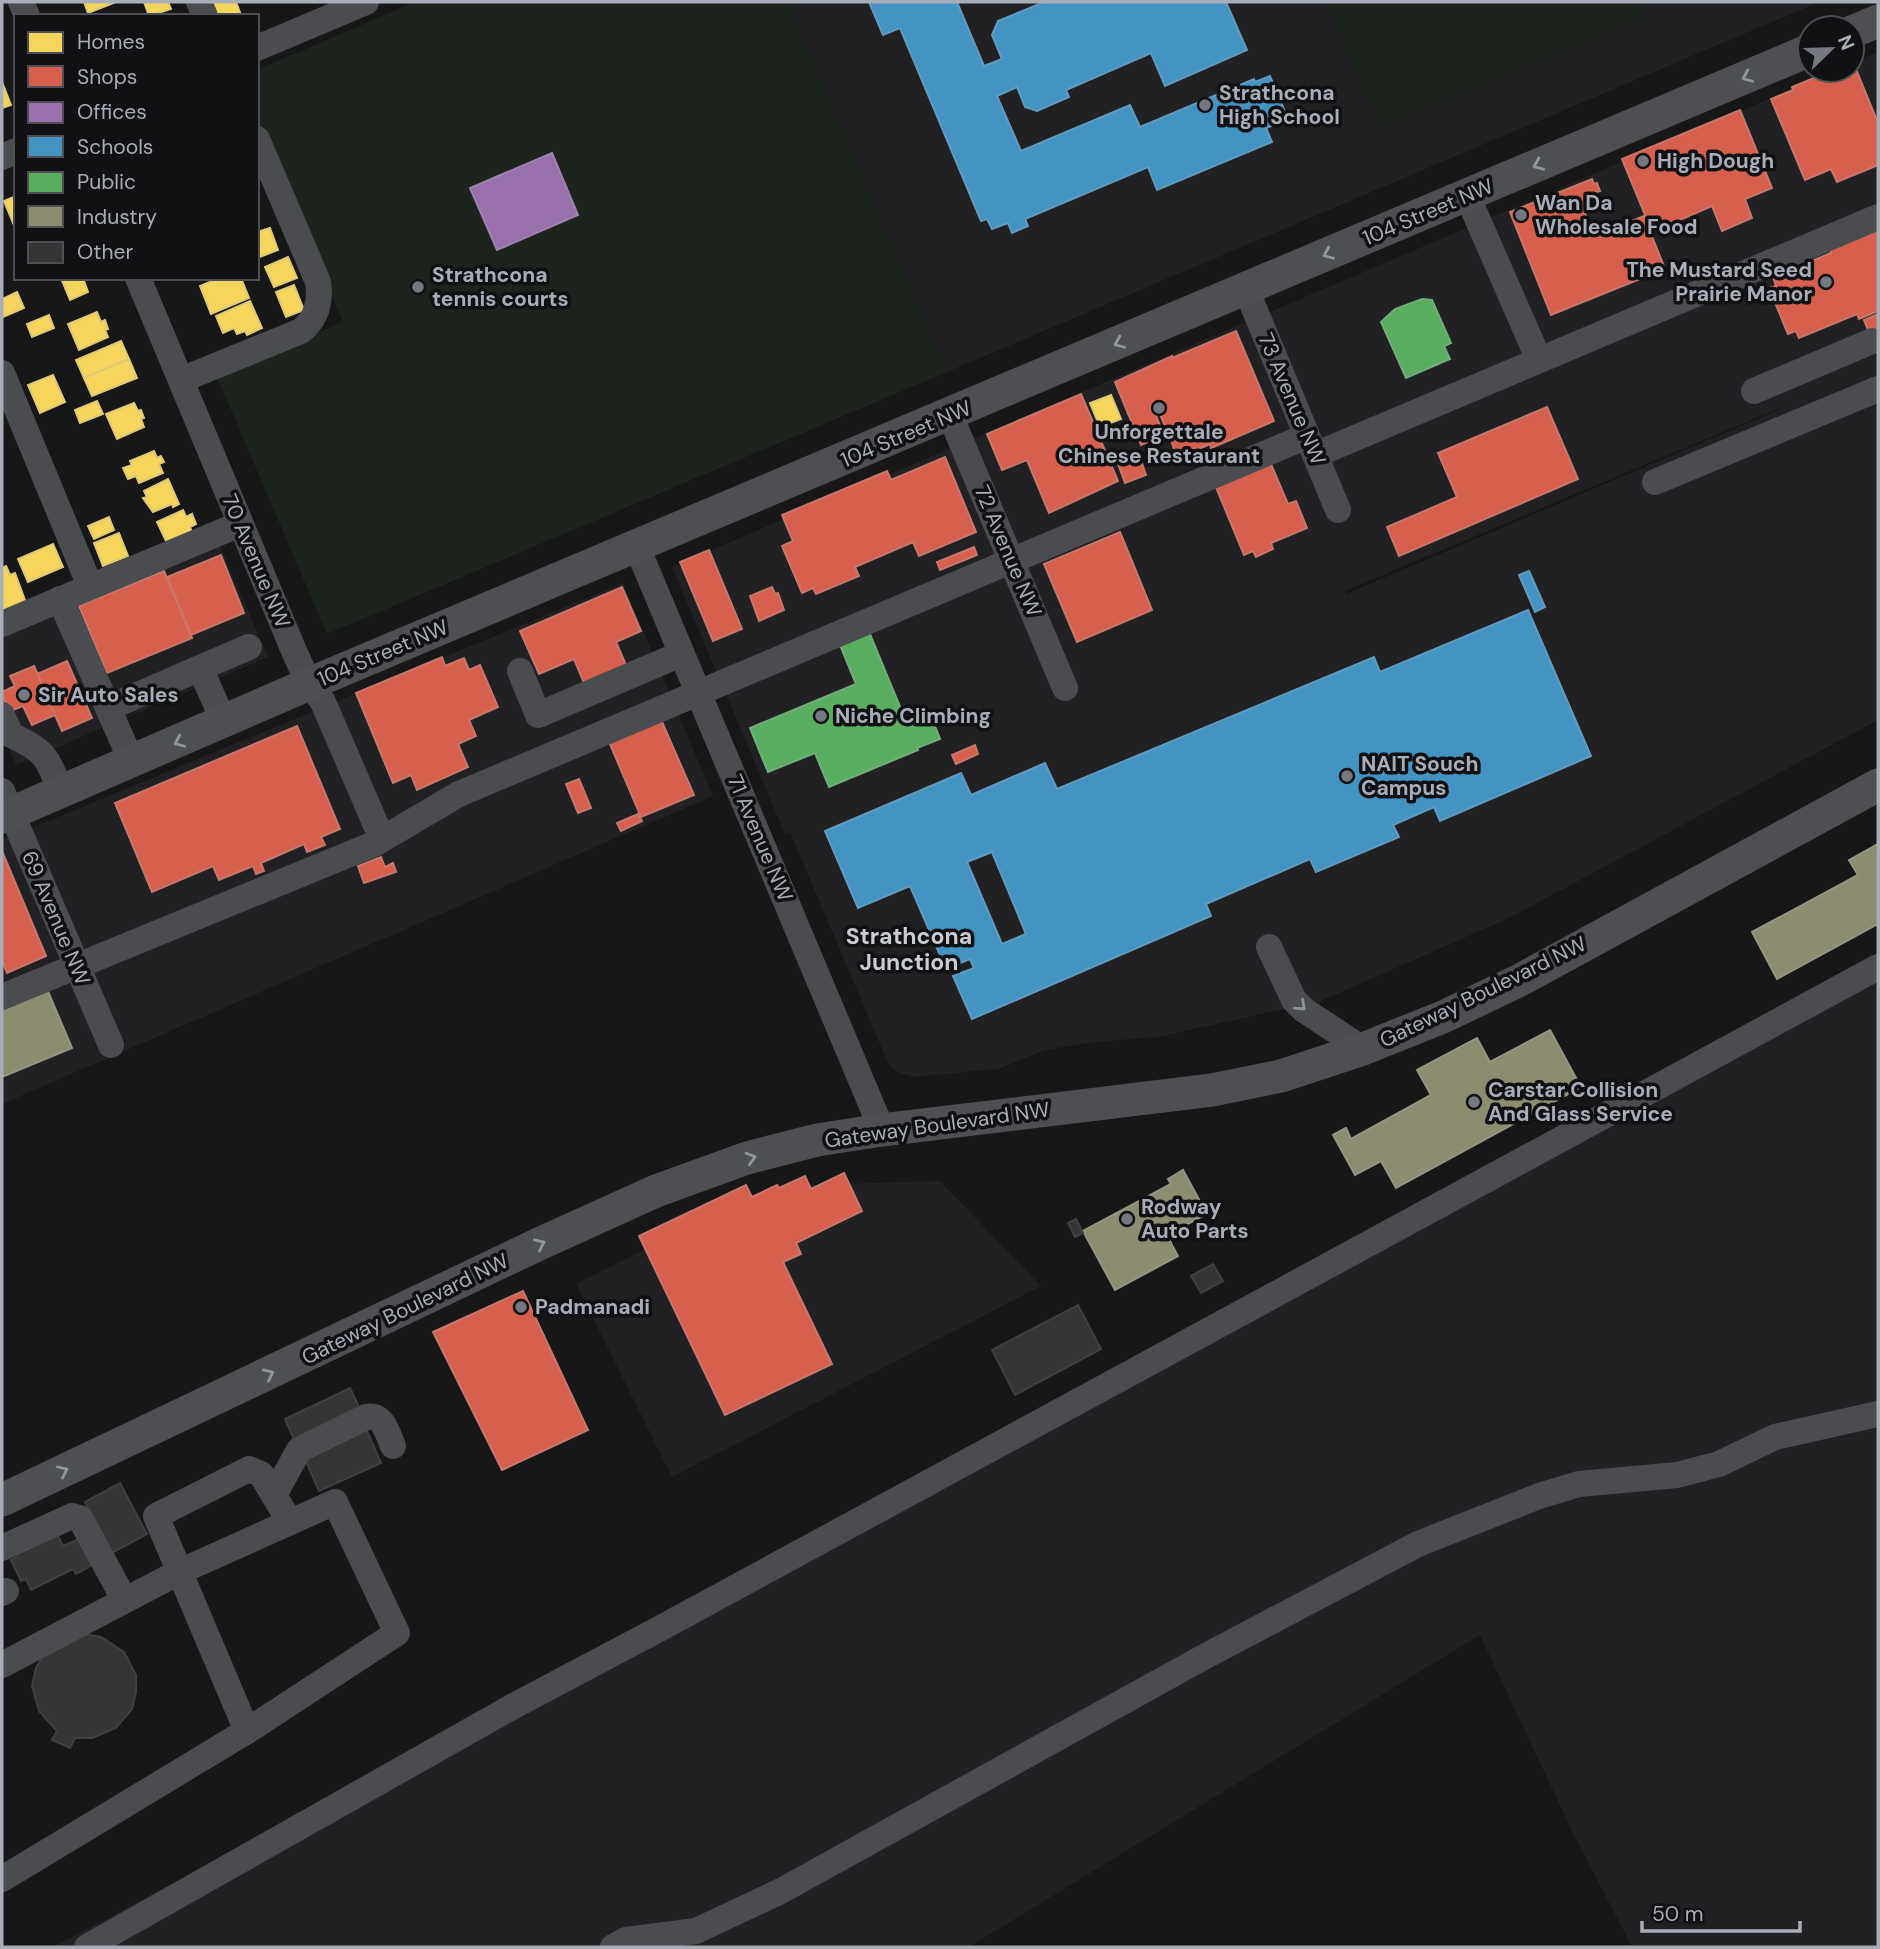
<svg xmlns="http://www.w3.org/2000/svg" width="1880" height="1949" viewBox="0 0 1880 1949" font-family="'DM Sans',sans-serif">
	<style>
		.built { fill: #212123; fill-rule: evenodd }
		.green { fill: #1d241e }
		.homes { fill: #f6d55c; stroke: #dfc978; stroke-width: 2 }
		.shops { fill: #d6604d; stroke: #c8776d; stroke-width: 2 }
		.offices { fill: #9970ab; stroke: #9e82af; stroke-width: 2 }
		.schools { fill: #4393c3; stroke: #619bc0; stroke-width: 2; fill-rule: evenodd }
		.public { fill: #5aae61; stroke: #71ae7b; stroke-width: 2 }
		.industry { fill: #8c8c6e; stroke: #949684; stroke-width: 2 }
		.building { fill: #353536; stroke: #3f4043; stroke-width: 2 }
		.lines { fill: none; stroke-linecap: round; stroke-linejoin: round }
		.minor { stroke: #4b4c50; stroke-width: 26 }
		.major { stroke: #4d4f52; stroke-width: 33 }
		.oneway { stroke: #91969e }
		.oneway2 { stroke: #8c9099 }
		.poi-dot { fill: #757880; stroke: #111113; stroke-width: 2.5 }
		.labels { text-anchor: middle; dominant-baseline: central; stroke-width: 7; stroke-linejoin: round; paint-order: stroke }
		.poi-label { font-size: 21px; font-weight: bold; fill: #a8adb8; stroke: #111113; text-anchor: start }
		.street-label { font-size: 21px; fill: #a8adb8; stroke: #111113 }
		.neighbourhood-label { font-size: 23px; font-weight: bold; fill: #c9ccd4; stroke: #111113 }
	</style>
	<rect width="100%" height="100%" fill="#171717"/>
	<g class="built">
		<path d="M787,2H1819L947,372Z"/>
		<path d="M1878,52V720L1509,918L1321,1001L1158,1037L1093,1042L1045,1050L998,1069L914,1077L897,1072L888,1063L790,832L785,834L672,567L1837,70H1852V63ZM1785,406V407L1346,594L1345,591Z"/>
		<path d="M218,541L268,657L16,765L2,731V633Z"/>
		<path d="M623,583L713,796L2,1104V840Z"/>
		<path d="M1878,972V1947H1632L1573,1833L1480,1635L969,1947H53Z"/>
		<path d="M940,1181L1041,1286L672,1477L576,1284L772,1186Z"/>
	</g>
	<g class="green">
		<path d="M415,2H787L947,372L327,634L217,377L343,322L257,122V70Z"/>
		<path d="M1326,2H1638L1645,18L1380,128Z"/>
	</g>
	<g class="homes">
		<path d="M84,2H116L88,13Z"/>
		<path d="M144,2H168L171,9L149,16Z"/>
		<path d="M211,2H236L241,15L217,16Z"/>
		<path d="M2,82L11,105L2,108Z"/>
		<path d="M16,196V230L4,201Z"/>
		<path d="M270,228L278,250L257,258V232Z"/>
		<path d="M288,257L297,278L274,287L265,267Z"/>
		<path d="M61,278H83L88,292L70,300Z"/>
		<path d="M219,278H241L249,298L211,314L200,286Z"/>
		<path d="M294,285L304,310L286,317L276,292Z"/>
		<path d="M17,292L24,308L3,317L2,299Z"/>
		<path d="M250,301L262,328L247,335L245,331L237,334L234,328L223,333L216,316Z"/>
		<path d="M97,312L101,322L105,320L108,329L105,330L108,337L79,350L68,324Z"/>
		<path d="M49,315L54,328L32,337L27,324Z"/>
		<path d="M121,341L129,359L84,378L76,360Z"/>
		<path d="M129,359L137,378L92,396L84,378Z"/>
		<path d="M53,375L65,402L40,413L28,385Z"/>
		<path d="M1111,395L1121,419L1100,427L1090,403Z"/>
		<path d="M97,401L103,414L80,423L75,410Z"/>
		<path d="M134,403L138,411L141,410L144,418L141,419L144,427L117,439L106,414Z"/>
		<path d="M154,451L157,458L161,456L164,462L159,464L163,473L139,483L136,476L128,479L123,468L132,465L130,461Z"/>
		<path d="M168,479L179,504L173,507L172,504L153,512L143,498L147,497L144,491Z"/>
		<path d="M183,510L186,517L192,514L196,524L190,527L192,532L167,543L157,522Z"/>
		<path d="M109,517L114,530L94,539L88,526Z"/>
		<path d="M119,533L128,556L103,566L94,543Z"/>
		<path d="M53,544L63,567L28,582L18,559Z"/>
		<path d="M6,566L10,575L15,573L26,603L2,613V568Z"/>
	</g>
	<g class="shops">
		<path d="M1853,62L1878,123V165L1837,182L1831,169L1805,180L1771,99L1793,90L1792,87L1833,70H1852Z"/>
		<path d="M1740,110L1772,188L1745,199L1752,218L1722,231L1712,206L1652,232L1622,159Z"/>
		<path d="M1592,179L1594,184L1597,183L1600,191L1596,192L1598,198L1582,205L1594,236L1644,216L1665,269L1551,315L1510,212Z"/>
		<path d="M1878,230V311L1859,319L1857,314L1799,338L1796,331L1788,334L1769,288L1776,286L1773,277L1831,253L1830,250Z"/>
		<path d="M1878,314V355L1864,320Z"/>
		<path d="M1236,331L1274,421L1211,448L1210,444L1178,458L1160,414L1156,416L1164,435L1141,445L1115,382L1172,356V358Z"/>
		<path d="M1081,394L1118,481L1049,513L1027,460L1002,470L987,434Z"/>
		<path d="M1547,407L1578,479L1399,556L1387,527L1457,497L1438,453Z"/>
		<path d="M1138,452L1146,475L1125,483L1117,461Z"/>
		<path d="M945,457L976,532L919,556L913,542L855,567L859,576L816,594L813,588L802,593L782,546L793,541L782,515L887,471L891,480Z"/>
		<path d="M1268,457L1288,504L1296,501L1307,528L1271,543L1273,549L1256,557L1253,551L1244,555L1213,480Z"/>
		<path d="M1120,532L1152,610L1077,642L1044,564Z"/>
		<path d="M974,547L977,555L940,570L937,562Z"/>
		<path d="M709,550L742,629L713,641L680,562Z"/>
		<path d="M221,555L244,613L191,635L167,577Z"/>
		<path d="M164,571L192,638L107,673L79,606Z"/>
		<path d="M622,587L641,631L616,642L626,665L584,683L574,659L539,674L520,631Z"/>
		<path d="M772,587L775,594L778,593L784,610L759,621L750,596Z"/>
		<path d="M442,657L445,666L464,658L469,670L480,665L498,707L469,720L476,736L458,744L468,767L417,790L411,775L393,783L356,693Z"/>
		<path d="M67,661L92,718L62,731L37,674Z"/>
		<path d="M34,666L55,715L32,725L23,706L8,712L2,692L15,686L10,676Z"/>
		<path d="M659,715L694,795L641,817L607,737Z"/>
		<path d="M297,726L340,829L321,837L325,845L307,852L304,844L261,863L264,871L256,874L253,866L219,880L213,866L152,892L115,803Z"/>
		<path d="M975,745L978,754L956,764L952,755Z"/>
		<path d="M579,779L591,808L578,813L566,784Z"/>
		<path d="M638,814L642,821L621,831L617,823Z"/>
		<path d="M2,851L46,956L7,973L2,960Z"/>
		<path d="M381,857L385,867L393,863L396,872L364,883L358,866Z"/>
		<path d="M844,1173L862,1211L796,1243L801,1254L783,1262L832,1364L725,1415L639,1236L746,1185L752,1197L777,1185L779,1188L805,1176L811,1189Z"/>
		<path d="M523,1291L588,1430L502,1470L433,1332Z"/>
	</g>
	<path class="offices" d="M552,153L578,215L497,250L470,188Z"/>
	<g class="schools">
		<path d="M869,2H957L984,66L1002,59L992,35L998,21L1044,2H1226L1247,50L1165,86L1151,53L1066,90L1069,97L1037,111L1025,107L1017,87L997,96L1021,151L1130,105L1140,127L1254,79L1255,82L1270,76L1288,119L1266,128L1272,142L1157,190L1148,167L1025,219L1028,226L1012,233L1008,223L992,229L987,219L981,221L900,28L883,35Z"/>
		<path d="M1529,571L1545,607L1535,612L1519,575Z"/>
		<path d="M1528,610L1591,756L1440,821L1434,807L1393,825L1399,837L1316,872L1310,859L1206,904L1211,916L972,1019L953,976L974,968L970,959L946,969L910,886L858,908L825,831L961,773L971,795L1045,763L1057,789L1374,657L1380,672ZM992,852L1026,934L1002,944L967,862Z"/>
	</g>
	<g class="public">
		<path d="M1422,299L1432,300L1451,343L1444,346L1450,359L1406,378L1381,322L1395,309Z"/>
		<path d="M867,627L908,726L931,716L940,739L917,748L918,750L829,787L815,753L768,772L750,728L856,684L838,640Z"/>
	</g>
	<g class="industry">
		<path d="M1878,844V924L1777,979L1752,932L1858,875L1849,860Z"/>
		<path d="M47,989L72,1048L2,1077V1008Z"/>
		<path d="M1550,1030L1581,1087L1396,1188L1381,1161L1355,1175L1333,1135L1346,1128L1351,1139L1431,1095L1417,1070L1477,1038L1490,1062Z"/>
		<path d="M1183,1170L1207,1214L1180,1228L1177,1223L1164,1230L1178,1256L1115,1290L1083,1231L1171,1184L1168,1179Z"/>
	</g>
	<g class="building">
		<path d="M1076,1219L1083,1233L1075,1237L1068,1223Z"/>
		<path d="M1213,1264L1223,1281L1201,1293L1191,1276Z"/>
		<path d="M1078,1305L1101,1349L1015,1395L992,1350Z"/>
		<path d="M350,1388L361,1411L295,1442L285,1419Z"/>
		<path d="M366,1429L381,1463L319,1491L304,1457Z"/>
		<path d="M120,1483L147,1534L112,1553L85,1502Z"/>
		<path d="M57,1534L63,1546L79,1539L92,1565L76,1574L73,1569L31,1590L26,1579L21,1581L11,1560L16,1557L15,1555Z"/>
		<path d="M84,1634L101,1637L124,1652L136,1675V1692L132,1709L116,1728L92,1738H75L70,1748L52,1740L57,1731L39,1711L32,1686L36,1668L45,1653Z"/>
	</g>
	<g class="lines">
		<g class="minor">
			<path d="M21,2L27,16"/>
			<path d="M199,2L205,16"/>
			<path d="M257,48L366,2"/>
			<path d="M2,157L16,151"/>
			<path d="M1467,195L1539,360"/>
			<path d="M138,278L294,651L309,684L323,702L382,839"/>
			<path d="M1246,289L1338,510"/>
			<path d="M2,373L90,586"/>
			<path d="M181,380L301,331C317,318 321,302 318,282L257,139"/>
			<path d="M1754,391L1872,341"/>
			<path d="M950,415L1065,688"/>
			<path d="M1315,455L1878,217"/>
			<path d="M1655,482L1878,389"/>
			<path d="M637,547L882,1130"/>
			<path d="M60,599L108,708"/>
			<path d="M2,624L240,524"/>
			<path d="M200,668L249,647"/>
			<path d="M520,671L538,715L681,654"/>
			<path d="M2,715L11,735C46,751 47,757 61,792"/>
			<path d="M132,762L108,708L200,668L224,722"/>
			<path d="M2,791L111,1045"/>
			<path d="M1269,947L1294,1000L1304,1010L1363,1049"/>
			<path d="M2,997L374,844L459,794L1307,436"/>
			<path d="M274,1495L299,1450L366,1417C383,1413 387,1432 393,1446"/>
			<path d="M2,1548L72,1516L80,1518L124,1599"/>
			<path d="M2,1593L6,1591"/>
			<path d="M2,1665L179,1572L335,1502L397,1633L247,1731L2,1879"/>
			<path d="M247,1731L156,1516L249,1469L261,1474L290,1522"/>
			<path d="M87,1947L510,1708L659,1629L1878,967"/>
			<path d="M613,1947L626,1940L696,1931L781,1891L1202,1658L1418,1544L1539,1496L1579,1484L1677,1475L1719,1464L1775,1437L1878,1414"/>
		</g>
		<g class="major">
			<path d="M1852,32L1878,21"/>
			<path d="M2,817L309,684L1810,50"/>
			<path d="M2,1500L539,1244L656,1191L747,1158L817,1140L882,1130L1212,1090L1281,1076L1363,1049L1443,1017L1522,979L1878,785"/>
		</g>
	</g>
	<defs><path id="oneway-chevron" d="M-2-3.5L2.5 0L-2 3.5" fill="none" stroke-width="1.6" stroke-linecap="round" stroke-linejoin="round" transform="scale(1.75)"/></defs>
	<g class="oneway">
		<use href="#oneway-chevron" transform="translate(1747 77) rotate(157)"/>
		<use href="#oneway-chevron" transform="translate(1538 165) rotate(157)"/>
		<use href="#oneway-chevron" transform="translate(1328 254) rotate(157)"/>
		<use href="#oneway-chevron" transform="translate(1119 343) rotate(157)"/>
		<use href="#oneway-chevron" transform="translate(179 742) rotate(157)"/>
		<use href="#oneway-chevron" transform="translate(751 1158) rotate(-16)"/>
		<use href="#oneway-chevron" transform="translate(540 1244) rotate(-25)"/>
		<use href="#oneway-chevron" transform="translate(269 1374) rotate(-25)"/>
		<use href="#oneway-chevron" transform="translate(63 1471) rotate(-25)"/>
	</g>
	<use class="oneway2" href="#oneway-chevron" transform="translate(1301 1006) rotate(43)"/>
	<g class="poi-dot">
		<circle cx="1205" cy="105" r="7"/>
		<circle cx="1643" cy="161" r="7"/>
		<circle cx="1521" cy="215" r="7"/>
		<circle cx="1826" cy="282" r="7"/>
		<circle cx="418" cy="287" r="7"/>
		<circle cx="1159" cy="408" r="7"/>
		<circle cx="24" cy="695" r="7"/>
		<circle cx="821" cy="716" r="7"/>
		<circle cx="1347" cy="776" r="7"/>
		<circle cx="1474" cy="1102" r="7"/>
		<circle cx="1127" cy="1219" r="7"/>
		<circle cx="521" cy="1307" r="7"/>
	</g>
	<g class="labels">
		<g class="poi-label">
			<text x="1219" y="93">Strathcona<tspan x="1219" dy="24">High School</tspan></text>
			<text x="1657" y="161">High Dough</text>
			<text x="1535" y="203">Wan Da<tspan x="1535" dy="24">Wholesale Food</tspan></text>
			<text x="1812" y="270" text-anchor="end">The Mustard Seed<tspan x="1812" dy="24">Prairie Manor</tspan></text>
			<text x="432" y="275">Strathcona<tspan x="432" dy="24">tennis courts</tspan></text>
			<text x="1159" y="432" text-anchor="middle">Unforgettale<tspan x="1159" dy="24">Chinese Restaurant</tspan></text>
			<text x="38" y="695">Sir Auto Sales</text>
			<text x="835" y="716">Niche Climbing</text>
			<text x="1361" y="764">NAIT Souch<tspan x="1361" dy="24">Campus</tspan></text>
			<text x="1488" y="1090">Carstar Collision<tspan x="1488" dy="24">And Glass Service</tspan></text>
			<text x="1141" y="1207">Rodway<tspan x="1141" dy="24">Auto Parts</tspan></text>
			<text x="535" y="1307">Padmanadi</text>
		</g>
		<g class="street-label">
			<text transform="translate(1428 212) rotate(-23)">104 Street NW</text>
			<text transform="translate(1292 399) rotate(67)">73 Avenue NW</text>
			<text transform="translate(906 434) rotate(-23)">104 Street NW</text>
			<text transform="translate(1008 551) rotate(67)">72 Avenue NW</text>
			<text transform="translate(256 561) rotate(67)">70 Avenue NW</text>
			<text transform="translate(383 653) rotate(-23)">104 Street NW</text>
			<text transform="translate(760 838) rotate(67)">71 Avenue NW</text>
			<text transform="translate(56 918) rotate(67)">69 Avenue NW</text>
			<text transform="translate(1483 992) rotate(-26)">Gateway Boulevard NW</text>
			<text transform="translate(937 1125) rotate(-8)">Gateway Boulevard NW</text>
			<text transform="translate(405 1309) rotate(-26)">Gateway Boulevard NW</text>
		</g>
		<g class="neighbourhood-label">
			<text x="909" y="936">Strathcona<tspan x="909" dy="26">Junction</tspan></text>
		</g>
	</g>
	<rect width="1880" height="1949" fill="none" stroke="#a8adb8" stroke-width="7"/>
	<rect x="14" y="14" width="245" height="266" fill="#111113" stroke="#4d4f55" stroke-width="2"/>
	<rect x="28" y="32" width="35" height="21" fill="#f6d55c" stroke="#4d4f55" stroke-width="2"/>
	<text x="77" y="49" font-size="21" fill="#a8adb8">Homes</text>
	<rect x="28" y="66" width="35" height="21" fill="#d6604d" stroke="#4d4f55" stroke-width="2"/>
	<text x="77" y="84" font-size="21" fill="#a8adb8">Shops</text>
	<rect x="28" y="102" width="35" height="21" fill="#9970ab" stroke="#4d4f55" stroke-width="2"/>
	<text x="77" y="119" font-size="21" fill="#a8adb8">Offices</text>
	<rect x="28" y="136" width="35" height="21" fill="#4393c3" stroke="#4d4f55" stroke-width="2"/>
	<text x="77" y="154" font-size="21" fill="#a8adb8">Schools</text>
	<rect x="28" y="172" width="35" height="21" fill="#5aae61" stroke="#4d4f55" stroke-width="2"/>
	<text x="77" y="189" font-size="21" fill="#a8adb8">Public</text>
	<rect x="28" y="206" width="35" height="21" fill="#8c8c6e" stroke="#4d4f55" stroke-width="2"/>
	<text x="77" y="224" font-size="21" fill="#a8adb8">Industry</text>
	<rect x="28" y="242" width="35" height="21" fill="#353536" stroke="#4d4f55" stroke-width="2"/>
	<text x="77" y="259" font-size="21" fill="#a8adb8">Other</text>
	<g transform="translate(1831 49) rotate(67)"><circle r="33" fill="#111113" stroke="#4d4f55" stroke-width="2"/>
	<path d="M0-5L12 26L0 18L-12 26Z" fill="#757880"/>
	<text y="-10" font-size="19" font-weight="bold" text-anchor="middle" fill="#a8adb8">N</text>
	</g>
	<path d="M1642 1921v10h158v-10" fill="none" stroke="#a8adb8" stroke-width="3.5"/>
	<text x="1652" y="1921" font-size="21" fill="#a8adb8" stroke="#111113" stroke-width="5" paint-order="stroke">50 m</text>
</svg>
